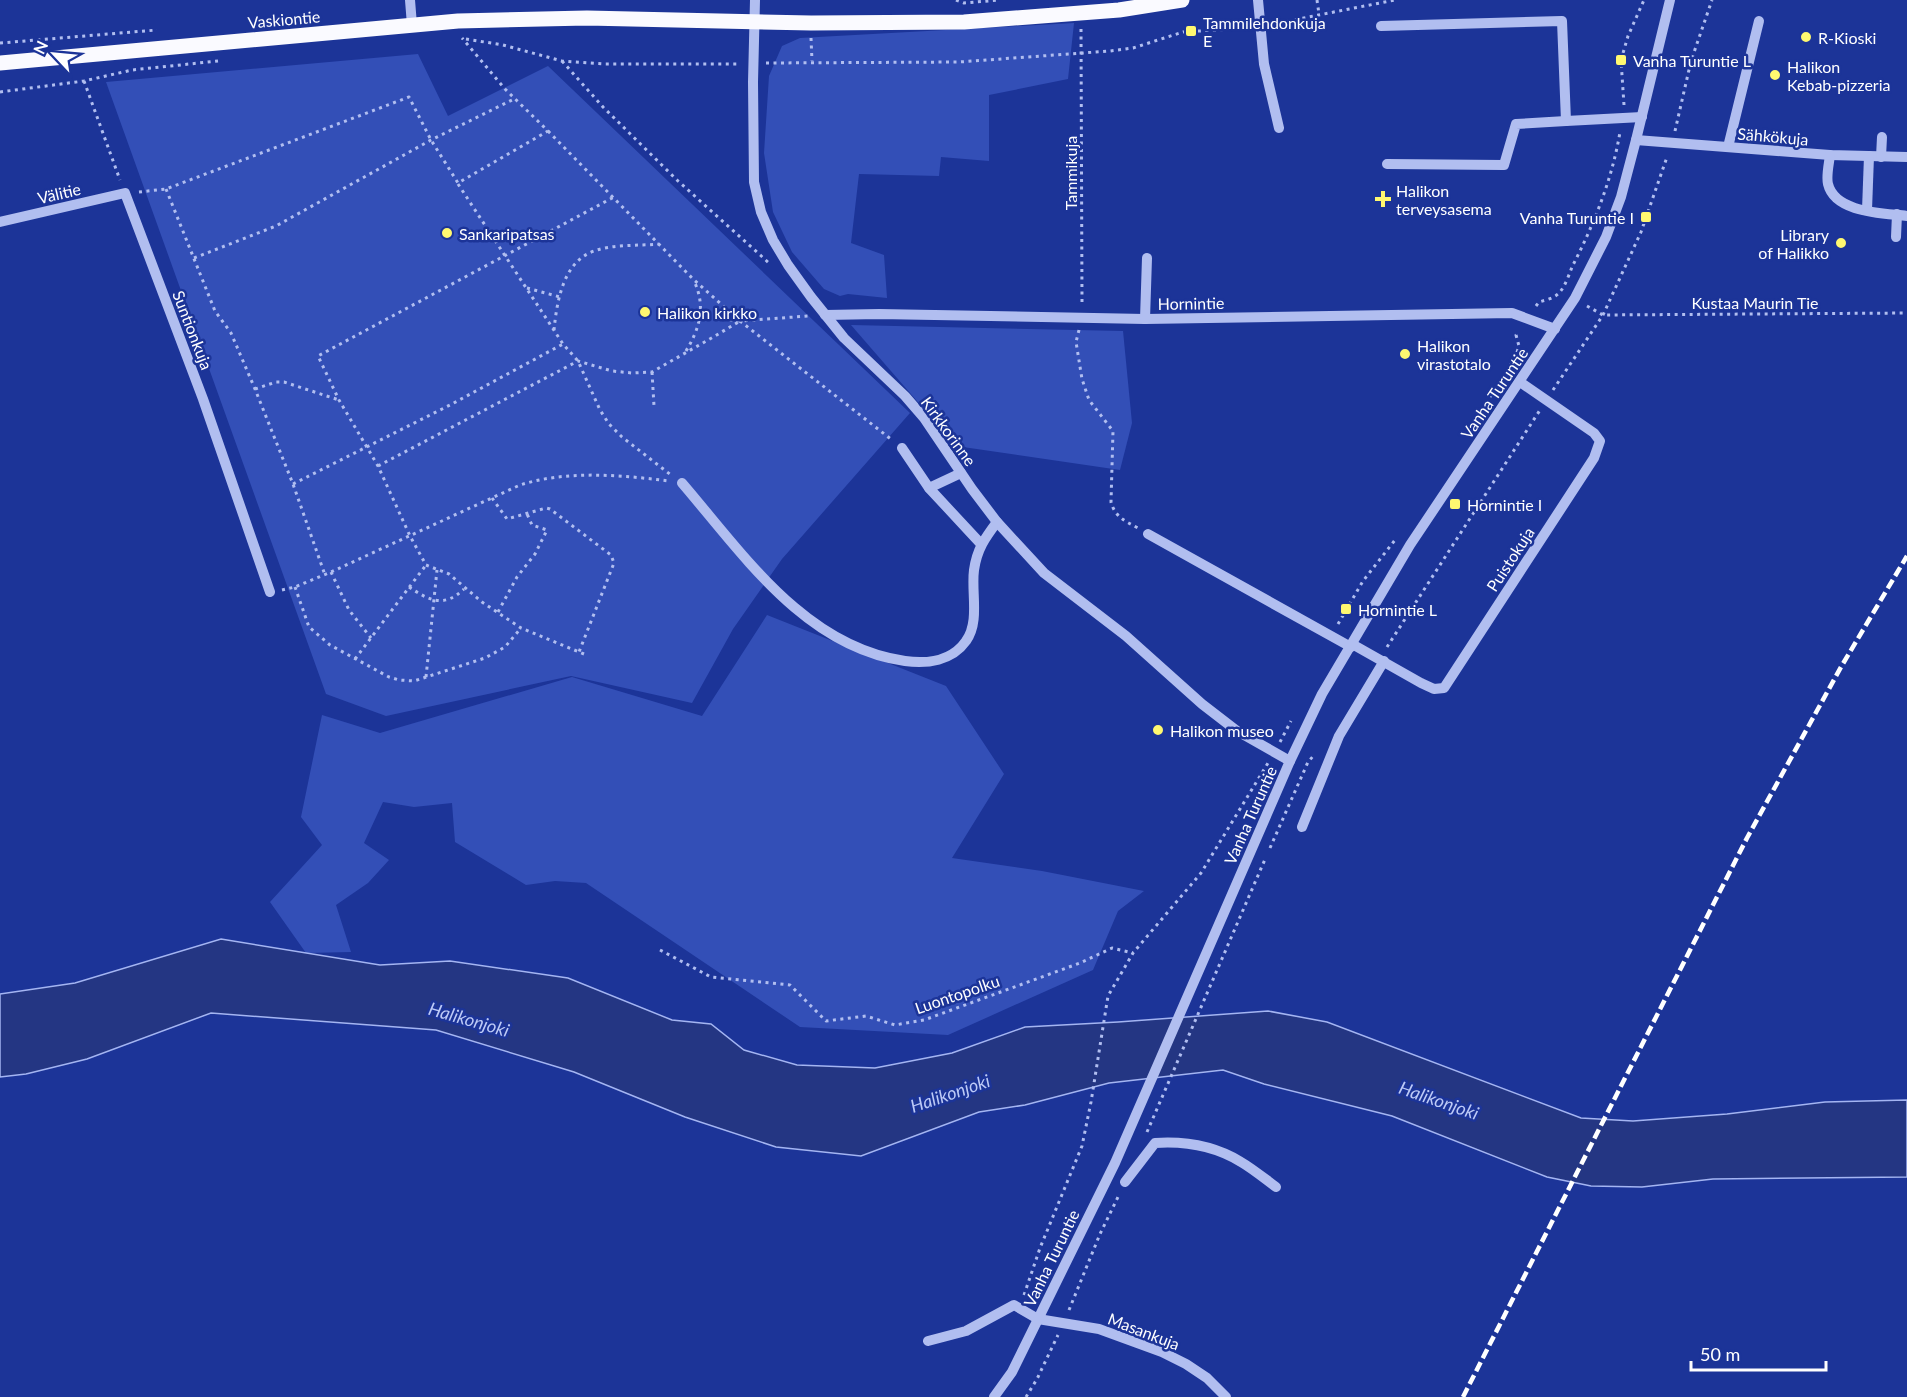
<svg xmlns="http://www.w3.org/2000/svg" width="1907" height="1397" viewBox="0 0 1907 1397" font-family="Lato,sans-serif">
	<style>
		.green { fill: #334fb7 }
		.water { fill: #243683; stroke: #a4b5f2; stroke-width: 1.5 }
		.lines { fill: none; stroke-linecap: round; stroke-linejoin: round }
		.path { stroke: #b1bef0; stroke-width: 3; stroke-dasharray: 3 4.5; stroke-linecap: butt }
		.minor { stroke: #b1bef0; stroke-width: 10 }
		.major { stroke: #fafaff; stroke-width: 15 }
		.rail { stroke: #fff; stroke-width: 4.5; stroke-dasharray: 10 4.5; stroke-linecap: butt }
		.poi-dot { fill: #fff870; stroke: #1c3498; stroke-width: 2 }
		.labels { text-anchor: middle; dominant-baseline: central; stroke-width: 5; stroke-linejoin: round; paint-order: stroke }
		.street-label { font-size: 16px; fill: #fff; stroke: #1c3498 }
		.poi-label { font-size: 16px; fill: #fff; stroke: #1c3498; text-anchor: start }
		.water-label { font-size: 18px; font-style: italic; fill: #bdcaf7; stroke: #1c3498 }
	</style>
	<rect width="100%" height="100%" fill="#1c3498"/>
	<g class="green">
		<path d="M1074,23L1068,79L989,95V161L941,157L939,176L859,174L851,243L884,255L887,298L848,294L840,296L824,289L792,252L773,212L764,153L769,76L782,46L800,38Z"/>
		<path d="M418,54L448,116L548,66L910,413L782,559L733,629L692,703L571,676L386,716L326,694L106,82Z"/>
		<path d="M851,325L1123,331L1132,423L1120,470L956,446Z"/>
		<path d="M767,615L946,686L1004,774L952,858L1042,871L1144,891L1118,911L1093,970L948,1035L800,1027L586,883L555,881L526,885L455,842L452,803L414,807L383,802L364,843L389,860L368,883L336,905L351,952L306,953L270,902L322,845L301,817L322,715L380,733L572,677L702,716Z"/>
	</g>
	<path class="water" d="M221,939L380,965L450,961L568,978L672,1020L711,1024L744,1050L797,1065L875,1068L952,1053L1025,1027L1118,1022L1268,1011L1327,1022L1581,1118L1633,1121L1727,1114L1825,1102L1907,1100V1177L1713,1179L1642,1187L1591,1186L1547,1177L1392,1116L1264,1084L1223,1070L1109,1083L1025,1105L979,1112L861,1156L776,1147L685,1117L574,1072L436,1030L211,1013L87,1059L26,1074L0,1077V994L75,983Z"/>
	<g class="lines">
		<g class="path">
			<path d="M956,0L964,3L999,0"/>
			<path d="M1317,0L1319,14"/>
			<path d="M1273,24L1395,0"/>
			<path d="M1081,29L1082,303"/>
			<path d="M811,38L812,61"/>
			<path d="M466,39L503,45L562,61L604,64H739"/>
			<path d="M0,43L157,30"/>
			<path d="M562,61L603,107L678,181L769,263"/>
			<path d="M766,63L959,62L1110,51L1133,48L1183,32L1248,28"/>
			<path d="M84,81L120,180"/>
			<path d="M0,92L84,81L132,70L218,61"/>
			<path d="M1624,105L1621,60L1628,36L1644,0"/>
			<path d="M548,131L693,279L740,321L892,440"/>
			<path d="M1675,131L1691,61L1712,0"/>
			<path d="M458,184L563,344L578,361L600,410L609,424L622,437L671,475"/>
			<path d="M166,189L215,311L231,333L255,389L293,484L325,575"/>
			<path d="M139,192L166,189L409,97L431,140L458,183L548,131L505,89L462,38"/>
			<path d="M194,258L276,226L431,140L514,99"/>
			<path d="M527,288L560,297"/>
			<path d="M1536,306L1539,302C1546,300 1555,298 1560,292C1565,286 1569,275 1572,267C1594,224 1612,180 1620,132"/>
			<path d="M1587,306L1603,315L1907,313"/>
			<path d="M700,316L740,321L808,316"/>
			<path d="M554,330C557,301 563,262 594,251C613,244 638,246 659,244"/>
			<path d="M1079,330L1076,342L1082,379L1089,400L1113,431L1111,502C1115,517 1125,521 1138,528"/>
			<path d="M686,351C700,328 706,306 694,281"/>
			<path d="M652,372L654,406"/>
			<path d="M255,389L276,382H284L339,400"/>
			<path d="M1553,390L1603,315L1641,232L1667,157"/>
			<path d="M1490,397L1515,358L1519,346L1516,335L1519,332"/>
			<path d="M378,466L578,361L612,371L632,373L652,372L715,336L740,321"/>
			<path d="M293,484L450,405L563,344"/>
			<path d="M492,498L507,519L546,508L550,509L611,555L614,563L579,652"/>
			<path d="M331,572L349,610L371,638"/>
			<path d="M295,587L309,627L330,645L389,677L399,680L414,681L485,658L505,647L521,628"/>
			<path d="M409,587C430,601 444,608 464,589"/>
			<path d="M282,590L295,587L331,572L520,485C567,470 621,475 669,481"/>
			<path d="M498,612L517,577L535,554L547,530L532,525L527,514"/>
			<path d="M1338,624L1363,581L1395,540"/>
			<path d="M1387,647L1540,410"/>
			<path d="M584,654L521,628L482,602L449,574L426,565L410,536L378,466L339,400L318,356L614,197"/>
			<path d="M355,659L426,565"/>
			<path d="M426,677L437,570"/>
			<path d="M1280,742L1291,721"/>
			<path d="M1270,848L1308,762L1315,754"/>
			<path d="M660,950L711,977L790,985L826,1021L866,1016L895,1025L924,1020L1080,963L1112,948L1133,953"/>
			<path d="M1147,1132L1266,857"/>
			<path d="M1024,1295L1040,1248L1082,1146L1091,1102L1108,996L1133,953L1201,873L1268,763"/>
			<path d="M1069,1310L1100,1234L1119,1195"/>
			<path d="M1026,1397L1037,1379L1058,1335"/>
		</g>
		<g class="minor">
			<path d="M410,0L412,25"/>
			<path d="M755,0L753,82L754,182L761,212L773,240L788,265L811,297L844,338L905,396L924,418L972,489L997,522L1044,573L1126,636L1202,704L1237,731L1290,761"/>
			<path d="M1258,0L1264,64L1279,128"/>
			<path d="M1381,26L1562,21L1566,121L1642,117"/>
			<path d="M1636,140L1830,155L1907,157"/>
			<path d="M1728,147L1759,21"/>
			<path d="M1830,155C1829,164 1826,176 1828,184C1835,213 1883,213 1907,216"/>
			<path d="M1881,157L1882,137"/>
			<path d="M1387,164L1504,165L1516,124L1566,121"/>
			<path d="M1867,210L1869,156"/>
			<path d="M0,222L125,193L203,399L270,592"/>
			<path d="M1896,237L1897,214"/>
			<path d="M825,315L879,314L1145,319L1512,313L1555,329"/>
			<path d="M1145,319L1147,258"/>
			<path d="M902,448L929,488L981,544"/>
			<path d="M682,483C743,554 805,647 905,661C927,664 952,661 966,641C980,622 971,592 974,570C977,549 985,538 997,522"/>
			<path d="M929,488L961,473"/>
			<path d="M1148,534L1351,647"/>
			<path d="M1352,644L1421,683L1434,689L1444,688L1594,458L1600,441L1594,433L1520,382"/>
			<path d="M1302,827L1339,736L1384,661"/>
			<path d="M1125,1182L1155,1143C1185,1141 1215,1146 1241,1162C1253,1169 1265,1179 1276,1187"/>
			<path d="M928,1341L966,1331L1014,1305L1038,1319L1099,1329L1162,1352L1186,1364L1207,1378L1226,1397"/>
			<path d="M994,1397L1012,1372L1115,1163L1290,761L1322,694L1410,545L1575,298L1606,237L1621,197L1636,140L1670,0"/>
		</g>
		<path class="major" d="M0,63L458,21L587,18L811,23L964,22L1119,10L1182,0"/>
		<path class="rail" d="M1463,1397L1747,838L1841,667L1907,556"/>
	</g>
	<g class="poi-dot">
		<rect x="1185" y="25" width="12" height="12" rx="3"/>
		<circle cx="1806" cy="37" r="6"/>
		<rect x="1615" y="54" width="12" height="12" rx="3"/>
		<circle cx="1775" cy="75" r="6"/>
		<path d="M1380 190h6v6h6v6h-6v6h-6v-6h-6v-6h6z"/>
		<rect x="1640" y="211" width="12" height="12" rx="3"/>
		<circle cx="447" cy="233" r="6"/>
		<circle cx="1841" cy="243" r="6"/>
		<circle cx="645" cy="312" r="6"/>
		<circle cx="1405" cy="354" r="6"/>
		<rect x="1449" y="498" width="12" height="12" rx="3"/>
		<rect x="1340" y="603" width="12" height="12" rx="3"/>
		<circle cx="1158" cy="730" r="6"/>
	</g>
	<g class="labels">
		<g class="street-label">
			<text transform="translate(284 19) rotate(-5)">Vaskiontie</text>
			<text transform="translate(1773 136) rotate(5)">Sähkökuja</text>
			<text transform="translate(1070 173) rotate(-90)">Tammikuja</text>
			<text transform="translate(59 193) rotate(-13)">Välitie</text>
			<text x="1755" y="302">Kustaa Maurin Tie</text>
			<text transform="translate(1191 303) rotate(-1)">Hornintie</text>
			<text transform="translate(193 330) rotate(69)">Suntionkuja</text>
			<text transform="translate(1494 393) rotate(-56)">Vanha Turuntie</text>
			<text transform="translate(949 431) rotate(54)">Kirkkorinne</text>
			<text transform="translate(1510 559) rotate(-57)">Puistokuja</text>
			<text transform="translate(1250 815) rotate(-66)">Vanha Turuntie</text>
			<text transform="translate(957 994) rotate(-19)">Luontopolku</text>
			<text transform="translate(1051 1258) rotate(-64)">Vanha Turuntie</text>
			<text transform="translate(1144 1331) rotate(21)">Masankuja</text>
		</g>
		<g class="poi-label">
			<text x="1203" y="22">Tammilehdonkuja<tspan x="1203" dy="18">E</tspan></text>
			<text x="1818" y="37">R-Kioski</text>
			<text x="1633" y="60">Vanha Turuntie L</text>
			<text x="1787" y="66">Halikon<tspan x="1787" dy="18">Kebab-pizzeria</tspan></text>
			<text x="1396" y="190">Halikon<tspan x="1396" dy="18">terveysasema</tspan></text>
			<text x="1634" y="217" text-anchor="end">Vanha Turuntie I</text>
			<text x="459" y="233">Sankaripatsas</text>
			<text x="1829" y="234" text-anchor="end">Library<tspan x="1829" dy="18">of Halikko</tspan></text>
			<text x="657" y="312">Halikon kirkko</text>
			<text x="1417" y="345">Halikon<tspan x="1417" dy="18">virastotalo</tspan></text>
			<text x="1467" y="504">Hornintie I</text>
			<text x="1358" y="609">Hornintie L</text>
			<text x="1170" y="730">Halikon museo</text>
		</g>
		<g class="water-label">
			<text transform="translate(469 1019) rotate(16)">Halikonjoki</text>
			<text transform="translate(950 1093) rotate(-19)">Halikonjoki</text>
			<text transform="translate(1439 1100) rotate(19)">Halikonjoki</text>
		</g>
	</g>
	<g transform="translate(54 54) rotate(296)" stroke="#1c3498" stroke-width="4.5" paint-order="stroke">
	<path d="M0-4.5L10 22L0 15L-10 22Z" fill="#ffffff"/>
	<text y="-9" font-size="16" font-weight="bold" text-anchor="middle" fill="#ffffff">N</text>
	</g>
	<path d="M1691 1361v9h135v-9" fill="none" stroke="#ffffff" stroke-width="3"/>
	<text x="1700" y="1361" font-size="18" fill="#ffffff" stroke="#1c3498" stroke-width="4.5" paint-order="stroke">50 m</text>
</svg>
